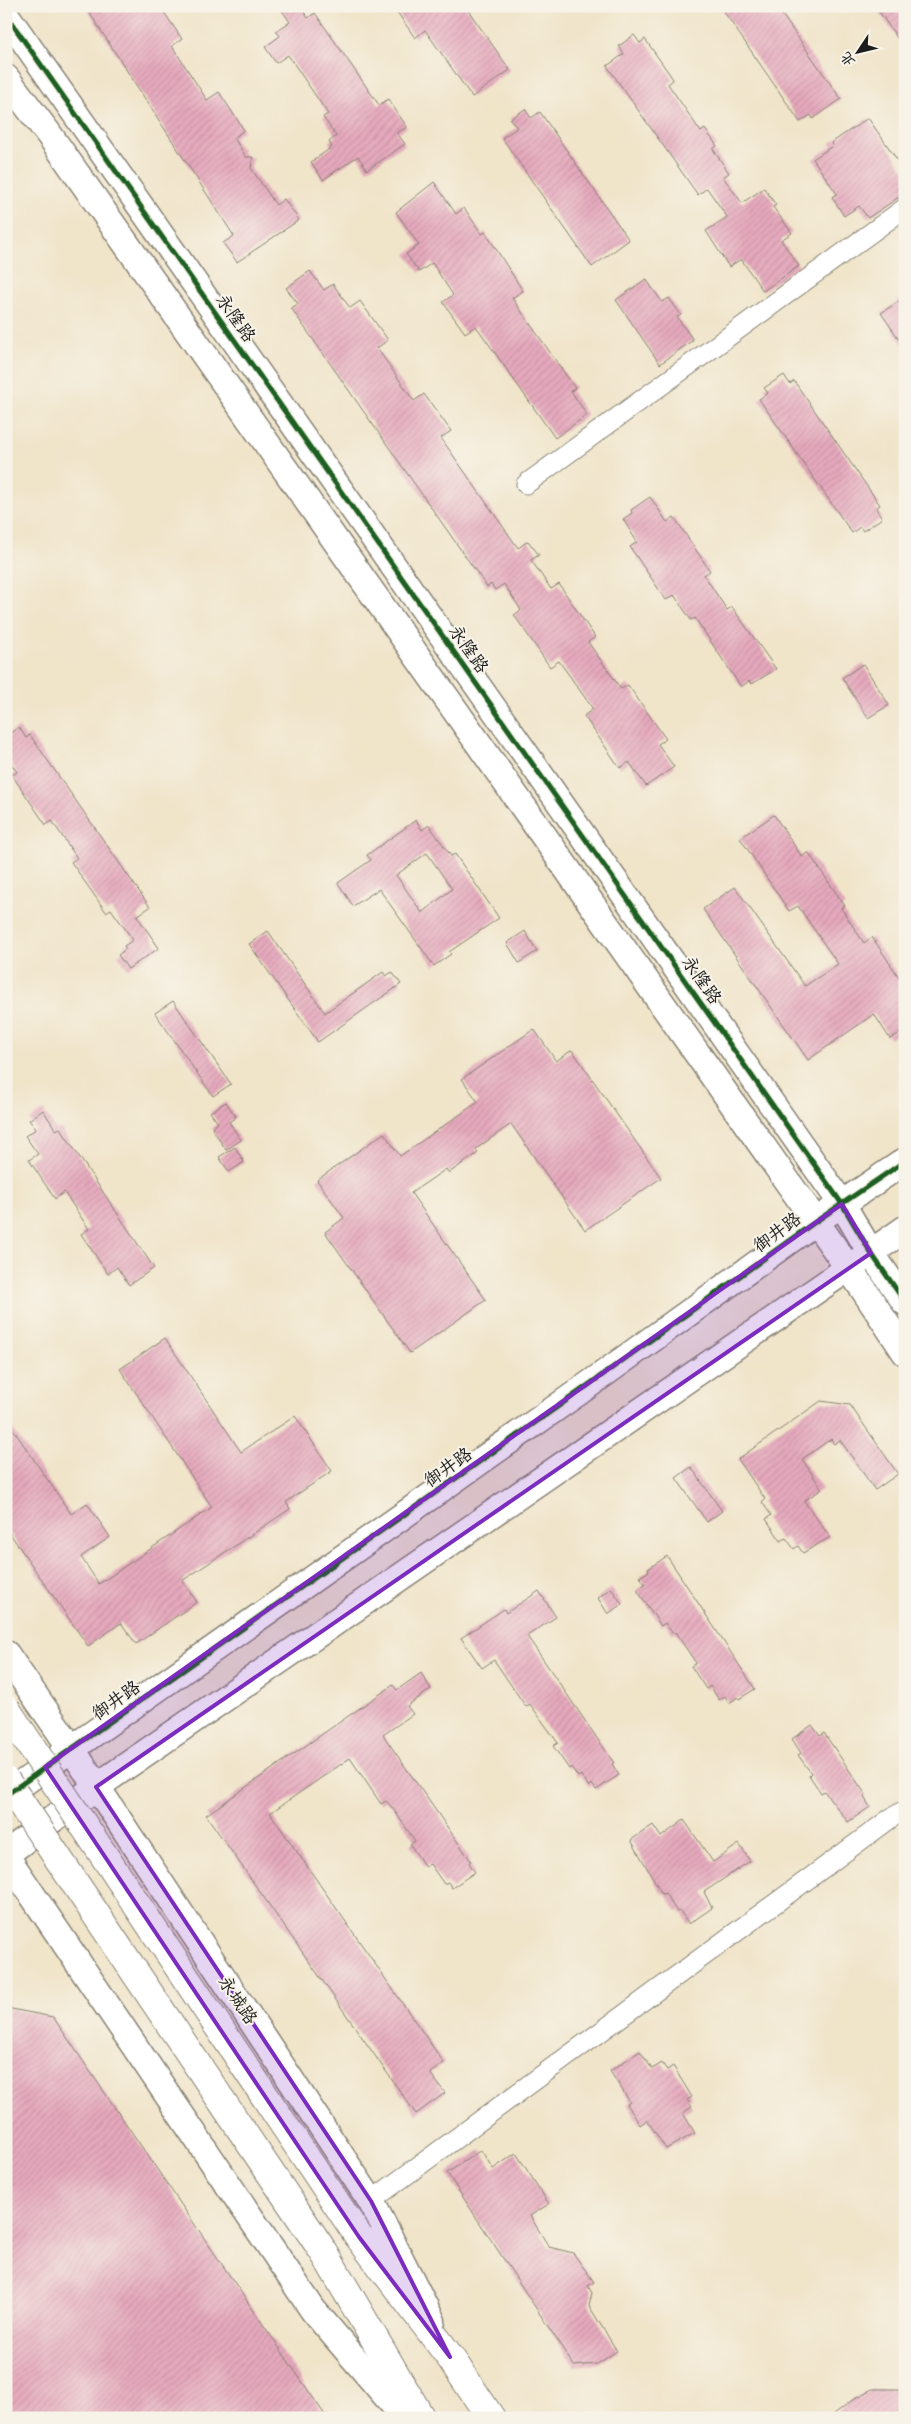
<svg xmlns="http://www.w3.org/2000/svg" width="911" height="2424" viewBox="0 0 911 2424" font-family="'Shantell Sans','LXGW WenKai TC',sans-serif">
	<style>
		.building { fill: url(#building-hatch); fill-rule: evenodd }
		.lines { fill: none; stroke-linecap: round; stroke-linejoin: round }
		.street-casing { stroke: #868072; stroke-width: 21 }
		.secondary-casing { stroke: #868072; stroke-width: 29 }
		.primary-casing { stroke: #868072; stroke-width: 30 }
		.street { stroke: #fff; stroke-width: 19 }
		.secondary { stroke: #fff; stroke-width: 26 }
		.primary { stroke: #fff; stroke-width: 28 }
		.primary-bridge-casing { stroke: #868072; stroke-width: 30; stroke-linecap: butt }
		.primary-bridge { stroke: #fff; stroke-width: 28 }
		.cycleway-casing { stroke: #f7f3e8; stroke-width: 8 }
		.cycleway { stroke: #1b5e20; stroke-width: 5 }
		.marked { fill: #7b2cbf; fill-opacity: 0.2; stroke: #7b2cbf; stroke-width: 4; stroke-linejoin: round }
		.labels { text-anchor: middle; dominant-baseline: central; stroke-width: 4; stroke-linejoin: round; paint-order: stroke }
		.street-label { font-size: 18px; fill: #1c1c1c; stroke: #f7f3e8 }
	</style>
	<defs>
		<pattern id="building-hatch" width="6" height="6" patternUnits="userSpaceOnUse" patternTransform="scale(1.25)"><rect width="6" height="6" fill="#e6a9bd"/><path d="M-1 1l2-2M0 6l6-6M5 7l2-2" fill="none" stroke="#c591a2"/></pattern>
	</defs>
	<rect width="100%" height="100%" fill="#f7f3e8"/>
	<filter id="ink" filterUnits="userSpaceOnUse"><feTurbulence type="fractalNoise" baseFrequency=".02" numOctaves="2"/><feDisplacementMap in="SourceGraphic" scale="10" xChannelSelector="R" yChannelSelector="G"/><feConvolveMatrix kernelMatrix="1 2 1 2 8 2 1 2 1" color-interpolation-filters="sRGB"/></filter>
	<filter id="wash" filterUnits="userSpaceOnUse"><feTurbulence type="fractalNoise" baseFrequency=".0096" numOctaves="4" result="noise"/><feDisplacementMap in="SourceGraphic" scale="20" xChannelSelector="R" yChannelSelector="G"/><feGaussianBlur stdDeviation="1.12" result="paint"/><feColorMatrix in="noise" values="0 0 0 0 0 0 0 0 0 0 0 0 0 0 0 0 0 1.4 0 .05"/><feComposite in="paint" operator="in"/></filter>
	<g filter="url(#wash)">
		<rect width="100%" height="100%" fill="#f0e4c9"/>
		<g id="blocks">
			<g class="building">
				<path d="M85,6H160L182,39L172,46L207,100L219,92L244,130L234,138L246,157H253L251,168L276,205L284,199L299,220L237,262L223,243L234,236Z"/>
				<path d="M279,6H300L308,18L315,13L379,105L388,99L407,127L397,133L405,144L367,170L358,156L323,180L311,162L332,147L329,142L336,136L323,117L328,114L288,55L276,63L265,47L280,36L276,31L290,22Z"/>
				<path d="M393,6H465L510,70L472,97L425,30L415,38Z"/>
				<path d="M720,6H776L841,99L813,119L811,115L800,122Z"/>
				<path d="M875,6H905V49Z"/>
				<path d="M634,35L640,43L645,39L673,79V80L668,84L701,132L705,129L717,146L713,149L729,173L723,177L742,203L764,188L776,205L773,207L792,233L781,240L799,266L763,291L741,259L729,267L706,231L727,217L707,188L698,195L607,66L624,54L619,46Z"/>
				<path d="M525,109L531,118L540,112L629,240L592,267L502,138L517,128L510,119Z"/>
				<path d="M868,118L905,171V193L868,218L859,206L844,216L832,197L837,194L813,159L832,146L831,143Z"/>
				<path d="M434,182L456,214L464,208L482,234L485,232L523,291L512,298L575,388L571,391L587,415L555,438L476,326L465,333L443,302L453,295L432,263L419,272L406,254L419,245L396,212Z"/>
				<path d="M310,271L324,290L333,284L350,308L360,301L388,340L377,348L414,401L424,394L451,431L441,438L518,548L528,541L539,555L531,560L551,589L559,584L595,637L588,642L621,689L628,685L666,739L658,744L674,767L646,786L629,762L620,768L584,716L593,709L559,661L550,667L514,615L521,610L504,584L495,590L491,584L487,587L291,308L298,304L286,288Z"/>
				<path d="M646,279L662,302L669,298L681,315L677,317L693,340L660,364L616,300Z"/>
				<path d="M905,297V348L881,313Z"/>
				<path d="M784,375L790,384L794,381L880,505L876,508L882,518L863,531L860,527L852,533L759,399L768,393L764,388Z"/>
				<path d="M650,497L667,522L674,517L710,571L704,575L727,610L732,607L776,669L752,684L749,681L741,687L695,618L691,620L674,595L666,600L630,547L637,542L623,519L632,513L631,510Z"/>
				<path d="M863,664L889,705L868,718L842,678Z"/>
				<path d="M19,727L26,738L30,735L150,907L137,916L159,948L128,969L118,955L126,949L124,946L133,940L111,909L106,912L71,862L77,858L52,821L46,825L12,775L17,772L6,756V736Z"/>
				<path d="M774,815L802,857L808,852L845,906L841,908L864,943L872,937L905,986V1030L890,1039L874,1014L808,1060L703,909L735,887L805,986L838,964L798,906L789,911L740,838Z"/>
				<path d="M416,820L422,830L429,825L451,856L455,854L499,918L449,952L451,954L434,966L379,889L353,906L338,883L371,860L367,855ZM427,853L452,889L422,913L396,875Z"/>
				<path d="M268,931L325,1013L383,972L386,976L392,972L401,984L318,1042L249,944Z"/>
				<path d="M525,931L537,951L519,963L507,943Z"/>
				<path d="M173,1001L231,1084L213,1096L155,1013Z"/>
				<path d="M534,1029L556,1061L572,1050L661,1178L585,1230L511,1124L476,1149L478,1153L449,1173L446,1169L411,1193L486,1300L410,1353L325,1232L344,1218L317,1180L384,1133L400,1156L478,1102L462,1079Z"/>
				<path d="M226,1102L236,1117L229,1122L241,1140L226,1150L212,1128L218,1123L210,1112Z"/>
				<path d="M43,1110L56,1130L60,1128L154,1268L129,1285L117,1267L108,1274L81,1234L89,1229L64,1192L55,1199L29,1160L38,1154L25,1136L36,1129L29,1120Z"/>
				<path d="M235,1147L244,1162L229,1172L219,1157Z"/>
				<path d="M165,1338L241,1452L295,1416L332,1471L286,1502L290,1509L182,1581L197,1602L136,1644L121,1623L88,1646L6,1528V1419L71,1514L87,1503L110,1537L81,1557L99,1584L212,1507L120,1369Z"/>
				<path d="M821,1401L850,1405L898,1474L875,1490L840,1440L834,1444L831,1439L802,1459L822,1489L804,1501L830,1537L803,1553L798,1546L794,1549L786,1538L781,1541L766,1519L771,1515L762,1502L765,1499L738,1459Z"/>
				<path d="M691,1467L722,1511L707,1522L676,1478Z"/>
				<path d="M667,1556L755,1689L739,1699L738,1697L729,1703L725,1696L719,1700L710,1686L706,1689L691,1666L696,1663L675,1632L673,1634L665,1623L661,1626L637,1590L645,1584L640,1577L649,1571L648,1569Z"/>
				<path d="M611,1588L622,1604L608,1614L598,1598Z"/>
				<path d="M539,1591L556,1617L527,1636L614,1763L612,1764L619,1775L596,1790L592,1784L589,1787L581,1775L578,1777L571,1767L569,1769L553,1746L558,1743L530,1704L526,1707L494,1660L482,1668L461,1638L504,1609L506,1613Z"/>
				<path d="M421,1673L431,1689L407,1706L413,1714L383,1735L471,1861L469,1863L475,1872L452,1888L448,1882L444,1884L430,1864L425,1867L410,1844L415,1841L394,1810L386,1801L381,1804L350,1758L270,1813L444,2063L430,2073L445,2093L416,2114L206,1815L393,1685L397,1690Z"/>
				<path d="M812,1725L820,1736L824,1733L866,1795L864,1797L870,1807L848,1822L824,1791L821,1793L809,1775L811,1773L798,1755L801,1753L792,1739Z"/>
				<path d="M684,1820L713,1862L739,1844L750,1861L704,1892L712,1908L689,1924L680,1911L677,1912L665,1893L662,1894L631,1840L653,1825L661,1837Z"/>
				<path d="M6,2008L53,2017L327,2418H6Z"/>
				<path d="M640,2051L652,2069L662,2063L667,2070L673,2066L692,2097L687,2100L692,2107L683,2113L695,2133L666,2149L647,2120L640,2125L627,2104L630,2102L610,2071Z"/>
				<path d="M481,2150L493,2169L516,2153L549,2204L530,2216L549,2247L573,2253L594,2282L588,2286L592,2293L589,2306L617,2351L597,2364L574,2366L447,2173Z"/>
				<path d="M873,2389H905V2418H829L855,2398Z"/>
			</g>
		</g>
	</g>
	<g filter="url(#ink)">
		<use href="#blocks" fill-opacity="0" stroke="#868072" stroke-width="1"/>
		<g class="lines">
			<g class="street-casing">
				<g id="street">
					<path d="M526,484L905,208"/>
					<path d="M371,2201L891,1818L905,1810"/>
				</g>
			</g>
			<g class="secondary-casing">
				<g id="secondary">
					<path d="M6,15L842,1204L871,1253L905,1302"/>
					<path d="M6,78L48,133L864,1290L905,1352"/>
					<path d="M6,1654L71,1748L371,2201L432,2321"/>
					<path d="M6,1795L580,1391L815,1222L905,1161"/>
					<path d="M6,1854L96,1787L905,1229"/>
					<path d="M6,1856L313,2310L405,2418"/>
				</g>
			</g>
			<g class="primary-casing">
				<g id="primary">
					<path d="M359,2237L450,2357L491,2418"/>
					<path d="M323,2251L421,2418"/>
				</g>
			</g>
			<use href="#street" class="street"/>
			<use href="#secondary" class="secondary"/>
			<use href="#primary" class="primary"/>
			<g class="primary-bridge-casing">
				<g id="primary-bridge">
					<path d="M6,1709L359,2237"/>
					<path d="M6,1781L323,2251"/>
				</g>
			</g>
			<use href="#primary-bridge" class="primary-bridge"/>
			<g class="cycleway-casing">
				<g id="cycleway">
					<path d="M6,15L842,1204L871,1253L905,1302"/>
					<path d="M6,1795L580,1391L815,1222L905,1161"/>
				</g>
			</g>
			<use href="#cycleway" class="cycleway"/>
		</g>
	</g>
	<path class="marked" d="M842,1204L871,1253L96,1787L371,2201L450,2357L359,2237L45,1767Z"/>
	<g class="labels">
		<g class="street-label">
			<text transform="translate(236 318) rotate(55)">永隆路</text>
			<text transform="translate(469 649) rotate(55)">永隆路</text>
			<text transform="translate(702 980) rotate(55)">永隆路</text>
			<text transform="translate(777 1232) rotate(-36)">御井路</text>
			<text transform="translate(448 1467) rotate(-35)">御井路</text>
			<text transform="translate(116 1700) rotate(-35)">御井路</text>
			<text transform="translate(238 2000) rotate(56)">永城路</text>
		</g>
	</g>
	<rect width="911" height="2424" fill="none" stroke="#f7f3e8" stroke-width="25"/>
	<g transform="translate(858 52) rotate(235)" stroke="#f7f3e8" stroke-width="4" paint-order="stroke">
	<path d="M0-4L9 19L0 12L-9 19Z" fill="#1c1c1c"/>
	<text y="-8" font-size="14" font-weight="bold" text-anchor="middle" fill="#1c1c1c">北</text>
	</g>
</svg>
